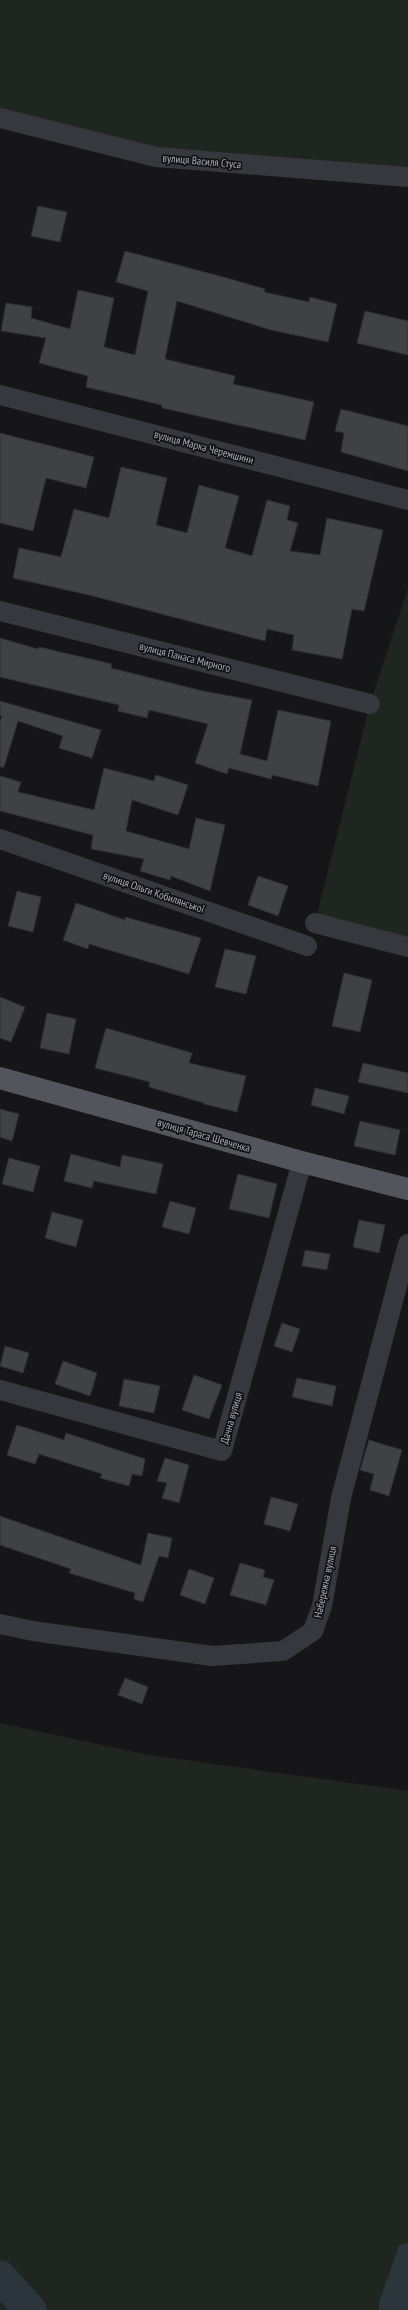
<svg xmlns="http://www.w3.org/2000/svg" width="408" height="2310" viewBox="0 0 408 2310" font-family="'PT Sans Narrow',sans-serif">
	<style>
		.green { fill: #1e261f }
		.water { fill: #2c353c }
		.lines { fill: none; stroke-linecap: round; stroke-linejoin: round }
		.river { stroke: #2c353c; stroke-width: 33 }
		.building { fill: #404145; stroke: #303034 }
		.minor { stroke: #37383d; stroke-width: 20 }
		.major { stroke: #53555c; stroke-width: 22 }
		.labels { text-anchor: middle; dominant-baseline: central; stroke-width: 3.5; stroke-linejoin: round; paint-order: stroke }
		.street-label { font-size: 11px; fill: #a8adb8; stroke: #111113 }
	</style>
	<rect width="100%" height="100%" fill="#161618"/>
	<g class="green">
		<path d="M0,0H408V177L156,157L0,118Z"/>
		<path d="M408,588V947L315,923L370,704Z"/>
		<path d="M0,1723L144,1754L408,1791V2242L399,2245L379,2302V2310H0Z"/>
	</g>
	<path class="water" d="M408,2242V2310H379V2302L399,2245Z"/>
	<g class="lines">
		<path class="river" d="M0,2277L30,2310"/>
	</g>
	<g class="building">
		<path d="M38,206L67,212L60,242L31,236Z"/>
		<path d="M125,251L227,278L265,289L264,292L309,302L310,297L337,304L328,342L271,330L177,301L165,359L235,376L233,384L314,402L305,440L162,408V405L86,387L88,376L39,363L46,338L1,331L6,303L32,307L31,318L70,329L78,290L114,298L104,347L135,355L148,291L116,282Z"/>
		<path d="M365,311L408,321V355L357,343Z"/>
		<path d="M341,409L408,426V471L341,452L344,433L335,431Z"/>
		<path d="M0,433L94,457L86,488L46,478L33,531L0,523Z"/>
		<path d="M121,467L167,478L156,525L187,533L199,485L239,496L225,548L252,556L267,500L290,506L287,520L298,523L290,551L320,555L327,518L383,530L364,611L352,609L342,659L292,650L294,635L267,629L265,641L89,595L13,578L19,548L61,557L74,509L109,518Z"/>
		<path d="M0,638L38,649L39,647L112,664L111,668L203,691L252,700L240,754L267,761L278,710L331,721L318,786L272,775L271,779L229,768L227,774L195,763L208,724L149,710L147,718L118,711L119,705L0,677Z"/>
		<path d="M0,701L101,730L92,758L59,748L63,736L18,721L4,767H0V722L2,716L0,715Z"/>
		<path d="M104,768L154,781L156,775L188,785L178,815L132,800L126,831L189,849L196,818L225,825L210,891L171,876L170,880L140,871L144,859L91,849L93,835L0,811V776L21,782L18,792L94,810Z"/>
		<path d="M258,876L288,886L278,916L248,905Z"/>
		<path d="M17,891L41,897L33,932L8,926Z"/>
		<path d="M76,903L125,920V917L201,938L189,974L89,944L88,949L63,940Z"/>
		<path d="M225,949L256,956L246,994L215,987Z"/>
		<path d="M344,973L372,980L360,1032L332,1026Z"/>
		<path d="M0,997L25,1007L11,1042L0,1038Z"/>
		<path d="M47,1013L76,1019L69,1054L40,1048Z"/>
		<path d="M106,1028L192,1053L189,1063L246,1076L237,1112L204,1104V1103L149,1087L150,1082L95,1068Z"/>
		<path d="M363,1063L408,1073V1093L358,1082Z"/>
		<path d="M315,1088L349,1096L344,1114L311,1105Z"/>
		<path d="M0,1109L19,1114L12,1141L0,1137Z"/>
		<path d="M360,1121L400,1130L395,1155L354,1146Z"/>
		<path d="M71,1154L120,1167L122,1155L163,1164L156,1194L94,1181L92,1188L64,1181Z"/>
		<path d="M9,1158L40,1166L33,1192L2,1184Z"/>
		<path d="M238,1174L277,1184L269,1218L229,1209Z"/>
		<path d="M170,1201L196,1208L189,1234L162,1227Z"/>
		<path d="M52,1212L83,1220L76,1247L45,1238Z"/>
		<path d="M359,1220L385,1225L379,1253L353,1247Z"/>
		<path d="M305,1250L330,1254L327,1270L302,1266Z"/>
		<path d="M282,1323L300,1329L292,1352L274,1346Z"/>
		<path d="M5,1346L29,1353L23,1373L0,1366Z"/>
		<path d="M63,1361L97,1373L90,1396L55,1384Z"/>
		<path d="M194,1375L222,1385L209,1419L182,1410Z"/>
		<path d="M297,1378L336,1386L332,1406L292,1397Z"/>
		<path d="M124,1379L160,1386L154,1413L119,1406Z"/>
		<path d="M17,1425L64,1440L66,1433L145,1459L142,1476L132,1474L129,1486L100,1478L102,1474L39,1454L35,1464L7,1455Z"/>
		<path d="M369,1440L402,1450L389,1496L370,1490L374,1474L360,1470Z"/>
		<path d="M165,1458L189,1465L179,1503L162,1498L167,1483L157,1481Z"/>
		<path d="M271,1497L298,1504L290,1531L264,1524Z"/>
		<path d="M0,1516L141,1565L148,1533L172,1538L168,1558L159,1556L143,1602L134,1599L135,1593L69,1573L71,1569L0,1545Z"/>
		<path d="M240,1563L265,1570L263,1577L274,1580L266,1605L230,1595Z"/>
		<path d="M189,1569L214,1578L205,1604L180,1595Z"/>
		<path d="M125,1678L148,1687L142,1704L118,1695Z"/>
	</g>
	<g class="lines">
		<g class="minor">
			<path d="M0,118L156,157L408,177"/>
			<path d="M0,395L408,500"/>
			<path d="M0,611L370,704"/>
			<path d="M0,839L307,946"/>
			<path d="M315,923L408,947"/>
			<path d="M0,1390L222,1451L302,1162"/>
			<path d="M0,1624L33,1631L212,1656L283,1651L313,1631L322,1606L341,1498L408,1244"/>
		</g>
		<path class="major" d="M0,1078L302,1162L408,1189"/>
	</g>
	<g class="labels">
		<g class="street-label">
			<text transform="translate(202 161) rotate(5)">вулиця Василя Стуса</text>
			<text transform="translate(204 447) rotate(15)">вулиця Марка Черемшини</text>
			<text transform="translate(185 657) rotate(14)">вулиця Панаса Мирного</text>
			<text transform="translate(154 892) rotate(19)">вулиця Ольги Кобилянської</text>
			<text transform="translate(204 1135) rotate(16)">вулиця Тараса Шевченка</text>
			<text transform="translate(231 1418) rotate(-74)">Дачна вулиця</text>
			<text transform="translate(325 1582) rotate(-78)">Набережна вулиця</text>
		</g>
	</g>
</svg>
